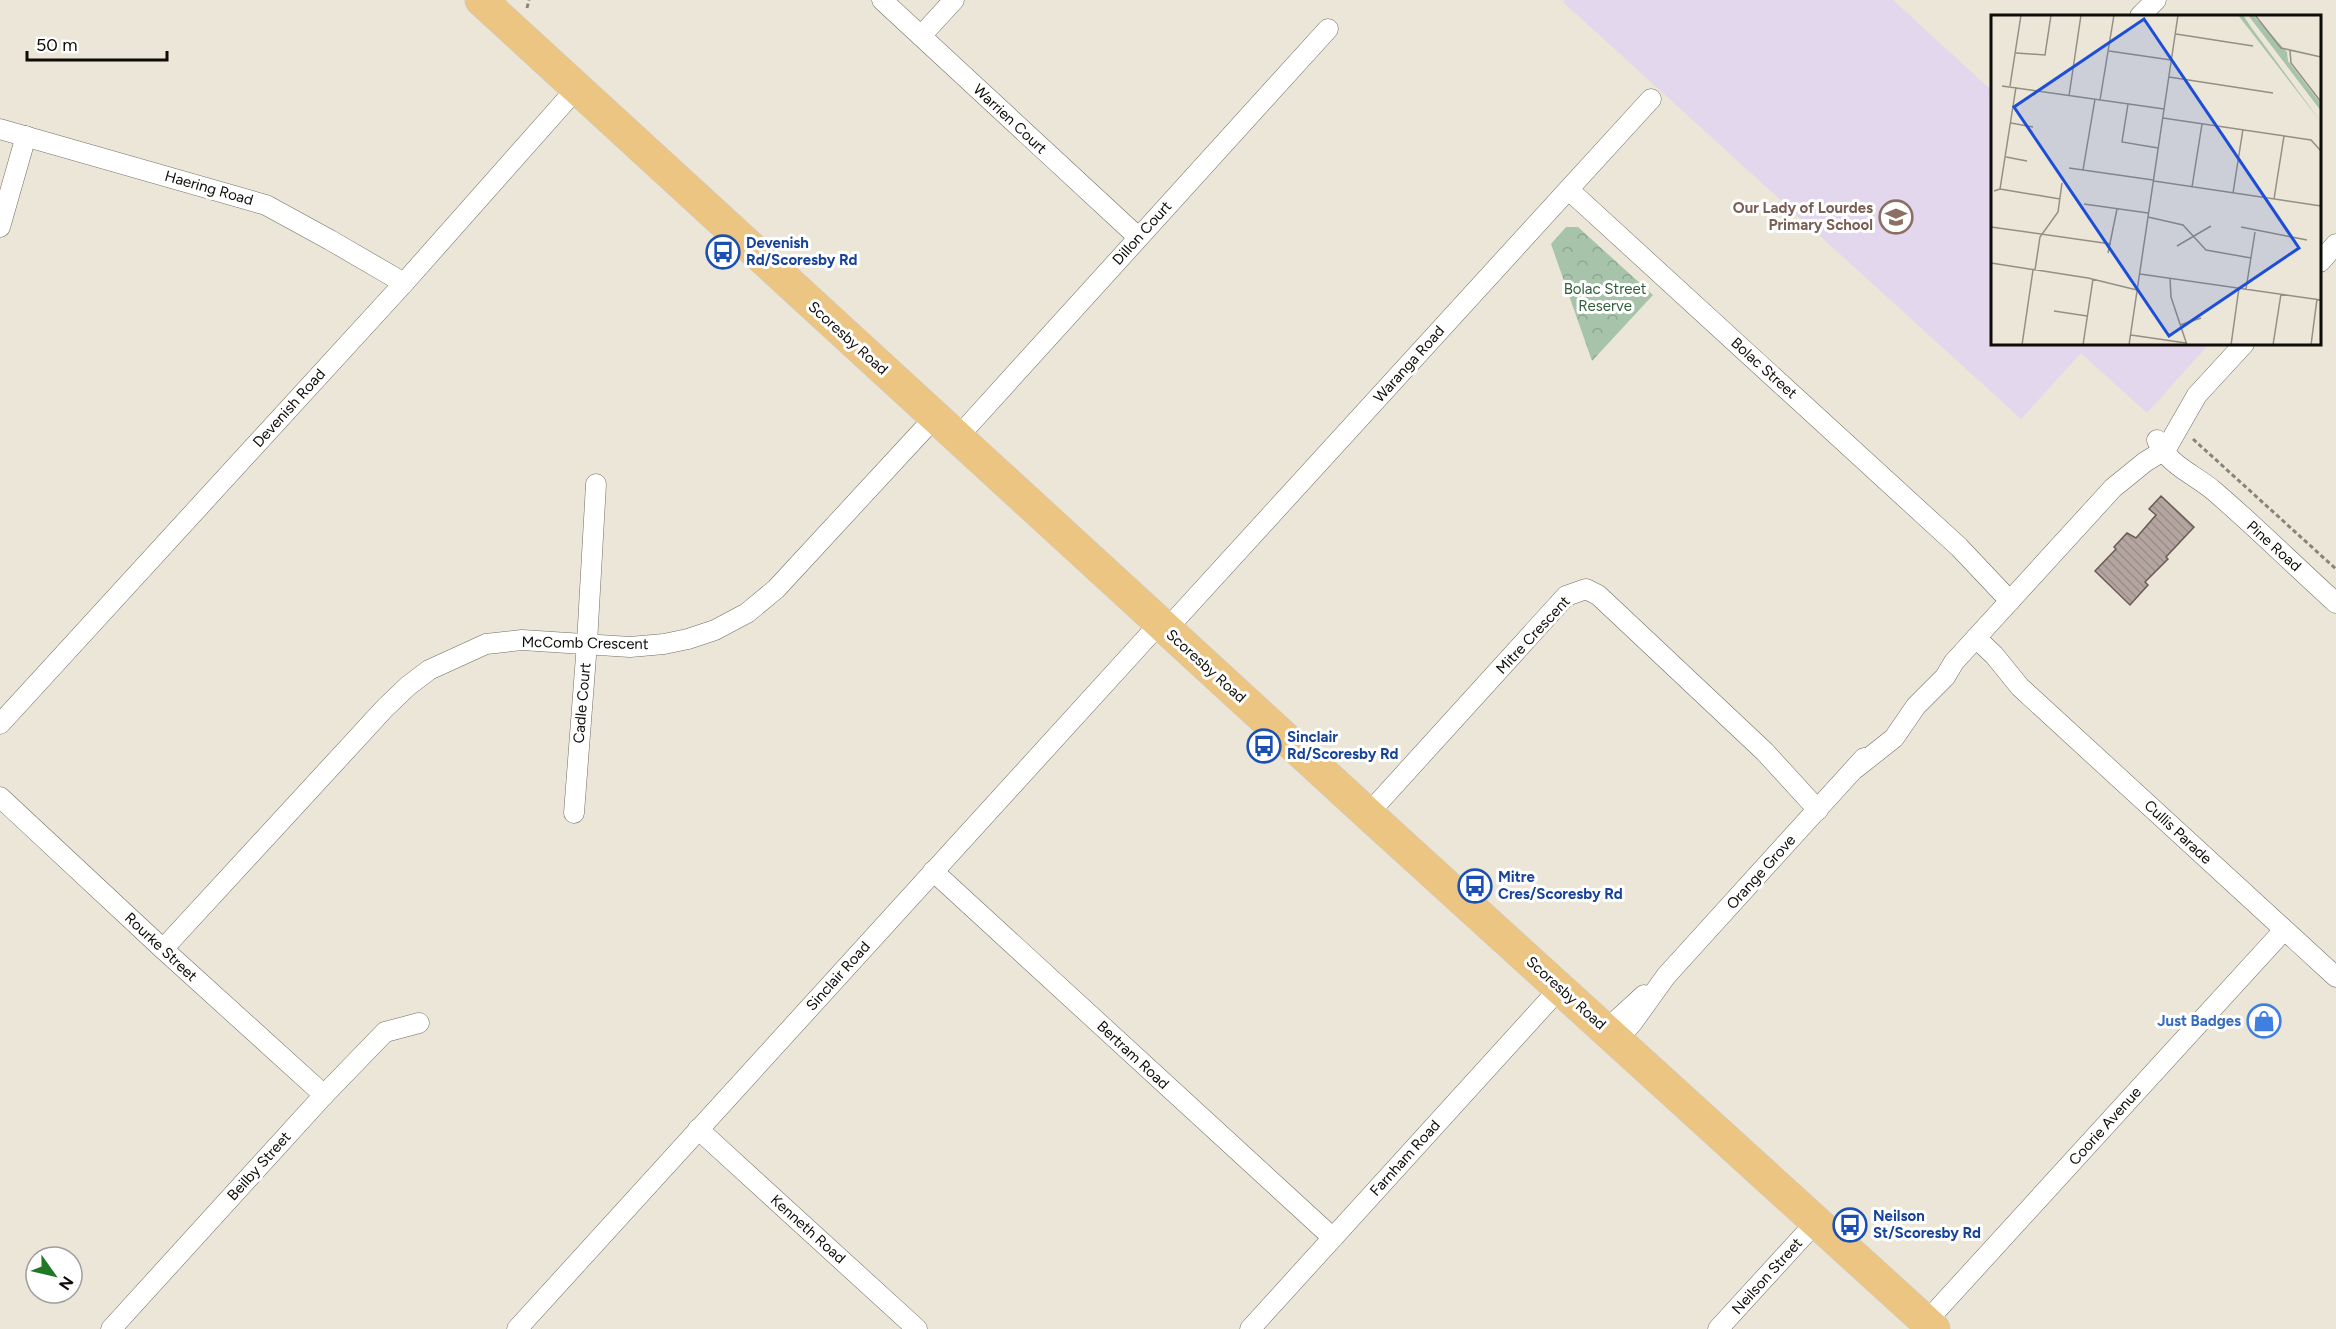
<svg xmlns="http://www.w3.org/2000/svg" width="2336" height="1329" viewBox="0 0 2336 1329" font-family="Figtree,sans-serif">
	<style>
		.education { fill: #e2d7ec }
		.park { fill: url(#park-crowns) }
		.building { fill: url(#building-back-hatch); stroke: #6a5b58; stroke-width: 1.5 }
		.lines { fill: none; stroke-linecap: round; stroke-linejoin: round }
		.street-casing { stroke: #716d60; stroke-width: 21 }
		.primary-casing { stroke: #cacac9; stroke-width: 33 }
		.path { stroke: #87847a; stroke-width: 3; stroke-dasharray: 4.5 3; stroke-linecap: butt }
		.street { stroke: #fff; stroke-width: 20 }
		.primary { stroke: #edc582; stroke-width: 32 }
		.labels { text-anchor: middle; dominant-baseline: central; stroke-width: 6; stroke-linejoin: round; paint-order: stroke }
		.street-label { font-size: 15px; fill: #0e0c08; stroke: #fff }
		.education-label { font-size: 15px; font-weight: bold; fill: #785e54; stroke: #fff; text-anchor: end }
		.transit-label { font-size: 15px; font-weight: bold; fill: #164399; stroke: #fff; text-anchor: start }
		.park-label { font-size: 15px; fill: #305e39; stroke: #fff }
		.shop-label { font-size: 15px; font-weight: bold; fill: #366cbe; stroke: #fff; text-anchor: end }
		.inset-road { fill: none; stroke: #938f85; stroke-width: 1.5 }
		.view { fill: #1d4ed8; fill-opacity: 0.15; stroke: #1d4ed8; stroke-width: 3 }
		.inset-edge { fill: none; stroke: #0e0c08; stroke-width: 3 }
	</style>
	<defs>
		<pattern id="park-crowns" width="20" height="18" patternUnits="userSpaceOnUse" patternTransform="scale(1.5)"><rect width="20" height="18" fill="#a7c4ab"/><path d="M2 6a3 3 0 1 1 6 0M12 15a3 3 0 1 1 6 0" fill="none" stroke="#8fa792"/></pattern>
		<pattern id="building-back-hatch" width="6" height="6" patternUnits="userSpaceOnUse" patternTransform="scale(1.5)"><rect width="6" height="6" fill="#b4a5a0"/><path d="M-1 5l2 2M0 0l6 6M5-1l2 2" fill="none" stroke="#9a8d88"/></pattern>
	</defs>
	<rect width="100%" height="100%" fill="#ebe6d8"/>
	<path class="education" d="M1565,0H1893L1992,91V344H2209L2147,413L2081,353L2021,419L1563,2Z"/>
	<path class="park" d="M1566,227H1578L1653,295L1592,361L1551,244Z"/>
	<path class="building" d="M2161,496L2194,527L2166,557L2168,559L2145,582L2148,585L2130,605L2095,571L2116,549L2114,547L2127,533L2136,538L2156,515L2149,509Z"/>
	<g class="lines">
		<g class="street-casing">
			<g id="street">
				<path d="M882,0L1138,237"/>
				<path d="M2140,16L2156,0"/>
				<path d="M921,36L954,0"/>
				<path d="M0,129L266,205L330,240L404,283"/>
				<path d="M1569,190L1959,547L2010,601"/>
				<path d="M0,227L26,136"/>
				<path d="M2320,262L2336,244"/>
				<path d="M957,438L1328,29"/>
				<path d="M2157,440C2169,466 2194,474 2214,491C2256,527 2295,566 2336,603"/>
				<path d="M1166,630L1651,99"/>
				<path d="M1976,638L1994,655L2020,687L2336,977"/>
				<path d="M0,724L404,283L576,89"/>
				<path d="M1856,768L1894,738L1916,706L1945,677L1954,662L2113,488L2145,462L2166,449L2197,395L2244,344"/>
				<path d="M0,797L163,949L324,1095"/>
				<path d="M574,813L587,643L596,484"/>
				<path d="M1368,814L1566,596L1586,589L1598,595L1613,609L1765,752L1818,810"/>
				<path d="M933,871L1333,1238"/>
				<path d="M163,949L385,708L408,686L429,670L486,644L522,640L630,647L664,644L688,639L715,630L747,613L776,589L935,417"/>
				<path d="M1606,1030L1644,995"/>
				<path d="M1617,1040L1633,1022L1666,976L1864,758"/>
				<path d="M698,1129L917,1329"/>
				<path d="M1926,1322L2284,930"/>
				<path d="M111,1329L324,1095L385,1032L419,1023"/>
				<path d="M517,1329L1160,623"/>
				<path d="M1250,1329L1560,988"/>
				<path d="M1718,1329L1816,1222"/>
			</g>
		</g>
		<g class="primary-casing">
			<path id="primary" d="M481,0L1368,814L1934,1329"/>
		</g>
		<g class="path">
			<path d="M527,8L529,0"/>
			<path d="M2193,439L2336,569"/>
		</g>
		<use href="#street" class="street"/>
		<use href="#primary" class="primary"/>
	</g>
	<defs>
		<g id="school-ring" transform="scale(1.725)"><circle r="9.5" fill="#fff" stroke="#8d6e63" stroke-width="1.5"/><path d="M0-5L7-2L0 1L-7-2ZM-4 1L0 2.5L4 1V4Q0 6-4 4Z" fill="#8d6e63"/></g>
		<g id="bus-ring" transform="scale(1.725)"><circle r="9.5" fill="#fff" stroke="#1a4fb4" stroke-width="1.5"/><path d="M-5-6H5V4H4V6H2V4H-2V6H-4V4H-5ZM-3.5-4V0h7V-4ZM-3.5 1.2v1.5H-2V1.2ZM2 1.2v1.5H3.5V1.2Z" fill="#1a4fb4"/></g>
		<g id="shop-ring" transform="scale(1.725)"><circle r="9.5" fill="#fff" stroke="#3f7fe0" stroke-width="1.5"/><path d="M-5-2.5h2.3a2.7 3.5 0 0 1 5.4 0H5L5.5 6h-11ZM-1.5-2.5h3a1.5 2.3 0 0 0-3 0Z" fill="#3f7fe0"/></g>
	</defs>
	<g fill-rule="evenodd">
		<use href="#school-ring" x="1896" y="217"/>
		<use href="#bus-ring" x="723" y="252"/>
		<use href="#bus-ring" x="1264" y="746"/>
		<use href="#bus-ring" x="1475" y="886"/>
		<use href="#shop-ring" x="2264" y="1021"/>
		<use href="#bus-ring" x="1850" y="1225"/>
	</g>
	<g class="labels">
		<g class="street-label">
			<text transform="translate(1010 119) rotate(43)">Warrien Court</text>
			<text transform="translate(209 188) rotate(16)">Haering Road</text>
			<text transform="translate(1142 233) rotate(-48)">Dillon Court</text>
			<text transform="translate(848 338) rotate(42)">Scoresby Road</text>
			<text transform="translate(1409 364) rotate(-48)">Waranga Road</text>
			<text transform="translate(1764 368) rotate(42)">Bolac Street</text>
			<text transform="translate(289 408) rotate(-48)">Devenish Road</text>
			<text transform="translate(2274 546) rotate(42)">Pine Road</text>
			<text transform="translate(1533 635) rotate(-47)">Mitre Crescent</text>
			<text transform="translate(585 643) rotate(1)">McComb Crescent</text>
			<text transform="translate(1206 666) rotate(42)">Scoresby Road</text>
			<text transform="translate(582 703) rotate(-85)">Cadle Court</text>
			<text transform="translate(2178 832) rotate(43)">Cullis Parade</text>
			<text transform="translate(1761 872) rotate(-48)">Orange Grove</text>
			<text transform="translate(161 947) rotate(43)">Rourke Street</text>
			<text transform="translate(838 976) rotate(-48)">Sinclair Road</text>
			<text transform="translate(1566 993) rotate(42)">Scoresby Road</text>
			<text transform="translate(1133 1055) rotate(43)">Bertram Road</text>
			<text transform="translate(2105 1126) rotate(-48)">Coorie Avenue</text>
			<text transform="translate(1405 1158) rotate(-48)">Farnham Road</text>
			<text transform="translate(259 1166) rotate(-48)">Beilby Street</text>
			<text transform="translate(808 1229) rotate(42)">Kenneth Road</text>
			<text transform="translate(1767 1276) rotate(-48)">Neilson Street</text>
		</g>
		<g class="education-label">
			<text x="1873" y="208">Our Lady of Lourdes<tspan x="1873" dy="17">Primary School</tspan></text>
		</g>
		<g class="transit-label">
			<text x="746" y="243">Devenish<tspan x="746" dy="17">Rd/Scoresby Rd</tspan></text>
			<text x="1287" y="737">Sinclair<tspan x="1287" dy="17">Rd/Scoresby Rd</tspan></text>
			<text x="1498" y="877">Mitre<tspan x="1498" dy="17">Cres/Scoresby Rd</tspan></text>
			<text x="1873" y="1216">Neilson<tspan x="1873" dy="17">St/Scoresby Rd</tspan></text>
		</g>
		<g class="park-label">
			<text x="1605" y="289">Bolac Street<tspan x="1605" dy="17">Reserve</tspan></text>
		</g>
		<g class="shop-label">
			<text x="2241" y="1021">Just Badges</text>
		</g>
	</g>
	<g transform="translate(1991 15)">
		<rect width="330" height="330" fill="#ebe6d8"/>
		<path d="M247,0H252L260,12L330,107ZM257,0H262L296,37L297,46L330,89V96Z" fill="#a7c4ab"/>
		<path class="inset-road" d="M141,0H160M264,0L290,33L330,42M185,19L262,31M118,36L180,45M299,36L300,48L330,87M25,38L54,40L60,0M178,62L282,78M11,71L173,94M19,71L30,0M78,81L90,0M109,85L123,0M137,89L131,127L167,133M172,103L320,125L330,136M20,108L42,112M15,142L36,146M78,153L162,165M92,155L104,84M163,166L330,191M201,172L211,109M9,174L69,184M3,176L9,174L25,72M242,178L252,114M283,184L293,121M93,189L157,198M157,202L192,210L215,235L260,243M0,212L120,229M250,212L316,225M186,231L220,211M117,238L126,194M0,248L97,263L146,275M44,255L49,222L67,197L71,168M149,259L330,285M179,263L180,282L196,330M255,274L264,217M63,296L96,301M189,310L210,303M140,320L195,328M31,330L42,255M92,330L102,264M138,330L187,0M240,330L248,273M282,330L290,279M320,330L326,284"/>
		<path class="view" d="M153,4L308,233L178,321L23,92Z"/>
		<rect width="330" height="330" class="inset-edge"/>
	</g>
	<g transform="translate(54 1275) rotate(124)"><circle r="28" fill="#ffffff" stroke="#9f9e9c" stroke-width="1.5"/>
	<path d="M0-4.5L10 22L0 15L-10 22Z" fill="#207724"/>
	<text y="-9" font-size="16" font-weight="bold" text-anchor="middle" fill="#0e0c08">N</text>
	</g>
	<path d="M27 51v9h140v-9" fill="none" stroke="#0e0c08" stroke-width="3"/>
	<text x="36" y="51" font-size="18" fill="#0e0c08" stroke="#ffffff" stroke-width="4.5" paint-order="stroke">50 m</text>
</svg>
